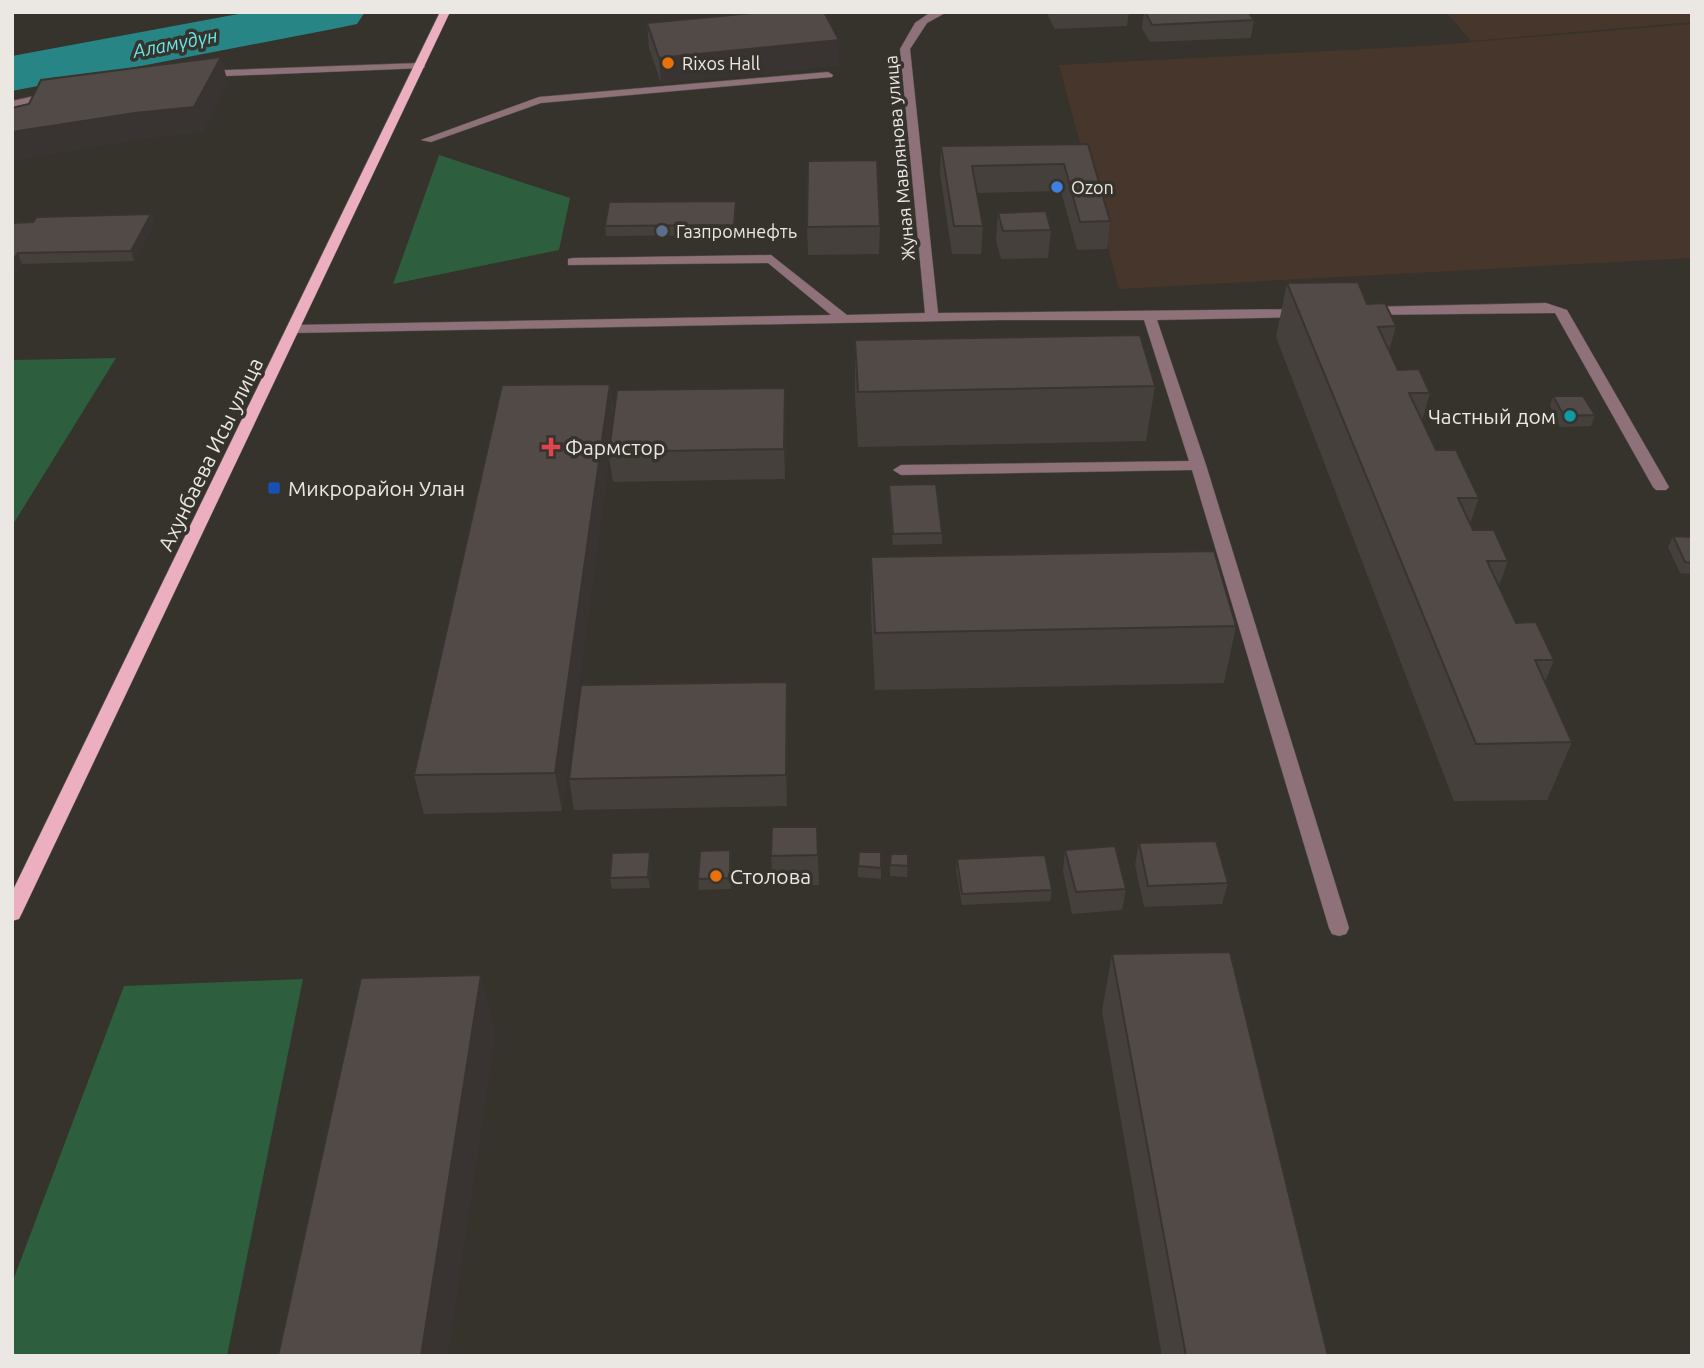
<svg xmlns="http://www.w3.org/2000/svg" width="1704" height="1368" viewBox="0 0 1704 1368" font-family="Ubuntu,sans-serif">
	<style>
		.industrial { fill: #47362b }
		.green { fill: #2d5e3d }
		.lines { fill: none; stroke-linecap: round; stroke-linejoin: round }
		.river { fill: #278585; fill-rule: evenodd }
		.minor-casing { stroke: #534f49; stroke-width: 1 }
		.major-casing { stroke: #534f49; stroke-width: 1 }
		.minor { fill: #8e7179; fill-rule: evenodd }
		.major { fill: #ebafbf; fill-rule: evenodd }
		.wall { fill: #46403c }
		.shaded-wall { fill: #393431 }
		.building { fill: #514a46; stroke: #393431; stroke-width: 2 }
		.food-dot { fill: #e8710a; stroke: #36322c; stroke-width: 2.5 }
		.shop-dot { fill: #3f7fe0; stroke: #36322c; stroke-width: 2.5 }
		.service-dot { fill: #5c6f8a; stroke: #36322c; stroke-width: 2.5 }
		.culture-dot { fill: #0f9aa8; stroke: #36322c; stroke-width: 2.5 }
		.health-dot { fill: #e0444e; stroke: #36322c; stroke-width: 2.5 }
		.transit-dot { fill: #1a4fb4; stroke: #36322c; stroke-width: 2.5 }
		.labels { text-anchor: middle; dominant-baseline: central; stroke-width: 7; stroke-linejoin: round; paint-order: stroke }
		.far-poi-label { font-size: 18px; fill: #ebe8e4; stroke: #36322c; text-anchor: start }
		.far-street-label { font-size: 18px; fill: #ebe8e4; stroke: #36322c }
		.far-water-label { font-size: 19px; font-style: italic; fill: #67e9e9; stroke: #36322c }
		.poi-label { font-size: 21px; fill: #ebe8e4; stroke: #36322c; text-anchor: start }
		.street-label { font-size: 21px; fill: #ebe8e4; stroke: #36322c }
	</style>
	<rect width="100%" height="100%" fill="#36322c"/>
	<g class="industrial">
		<path d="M1446,12H1692V22L1471,41Z"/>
		<path d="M1692,24V258L1119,289L1059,65L1423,46Z"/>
	</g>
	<g class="green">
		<path d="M439,155L570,198L559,250L393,284Z"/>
		<path d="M116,358L12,526V360Z"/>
		<path d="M303,979L227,1356H12V1283L124,986Z"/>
	</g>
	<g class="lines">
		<path class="river" d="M249,12H365L357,24L338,28L12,91V56Z"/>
		<g class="minor-casing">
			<g id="minor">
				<path d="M931,12H947L927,23L910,49L938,313L1305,309L1312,313L1305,317L1157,320L1206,465L1349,928L1346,934L1339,936L1332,934L1329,928L1192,470L901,475L893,470L901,465L1189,461L1144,320H1001L294,333L287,329L294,325L831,315L768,263L568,265V259L573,258L771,255L847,315L925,313L900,49L915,23Z"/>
				<path d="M420,63L425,66L424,68L202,77L197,74L202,71Z"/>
				<path d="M828,72L833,75L832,77L541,103L431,142L421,140L539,97Z"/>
				<path d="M53,92L57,93V97L12,107V101Z"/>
				<path d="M1546,303L1567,310L1669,487L1666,490H1656L1653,487L1555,313L1365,315L1358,311L1365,307Z"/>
			</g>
		</g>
		<g class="major-casing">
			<path id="major" d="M440,12H450L22,913L19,919L12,921V892Z"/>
		</g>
		<use href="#minor" class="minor"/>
		<use href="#major" class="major"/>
	</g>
	<g class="wall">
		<path d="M1049,12H1129L1127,26L1055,29L1048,16Z"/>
		<path d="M1144,12H1248L1254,20L1251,38L1150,42L1142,28Z"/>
		<path d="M647,23L839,65L661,83L649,48Z"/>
		<path d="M1088,144L1110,221L1107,249L1077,250L1061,191L977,193L983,226L981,254H952L940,173L941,146Z"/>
		<path d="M736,211L734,235L606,236L605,226Z"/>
		<path d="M998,213L1051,230L1048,258L1001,259L996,241Z"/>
		<path d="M151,214L154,224L134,261L22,264L12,278V223L33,222Z"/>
		<path d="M880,226L879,254L808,255L807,227Z"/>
		<path d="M1287,283L1367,304L1396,326L1389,351L1398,370L1430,393L1422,421L1436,450L1479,498L1470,524L1473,530L1508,561L1499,586L1516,623L1554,660L1545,682L1572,742L1547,800L1454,801L1276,337Z"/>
		<path d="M855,340L1155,386L1146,441L858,447L855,395Z"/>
		<path d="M610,384L614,415L785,388L786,417L785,479L613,482L609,457L562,811L424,814L414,775Z"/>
		<path d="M1553,396L1595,415L1591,426L1560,427L1550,406Z"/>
		<path d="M889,485L942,533V544L893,545L889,496Z"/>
		<path d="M1673,536L1692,537V574L1680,573L1668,547Z"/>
		<path d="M871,557L1236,626L1224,683L875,690L871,615Z"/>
		<path d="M787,682L788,713L787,806L574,810L569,779Z"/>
		<path d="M817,827L819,885L773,886L771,856Z"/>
		<path d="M1139,843L1228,883L1222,904L1144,907L1135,865Z"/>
		<path d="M730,850L731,889L699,890L698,879Z"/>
		<path d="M1065,850L1126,889L1122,910L1072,914L1063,871Z"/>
		<path d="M881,852V879L858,877V866Z"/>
		<path d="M908,854L907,877L890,876V865Z"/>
		<path d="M957,859L1052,890L1050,901L962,905L956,870Z"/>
		<path d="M651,863L650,888L612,889L610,878Z"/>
		<path d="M1112,954L1328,1356H1162L1102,1011Z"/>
	</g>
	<g class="shaded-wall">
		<path d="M839,40V65L661,83L659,58Z"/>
		<path d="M221,57L228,83L202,133L143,139L12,161V132L135,113Z"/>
		<path d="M736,201V211L734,235V225Z"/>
		<path d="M151,214L154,224L134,261L131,251Z"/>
		<path d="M18,253L22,264L12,278V262Z"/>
		<path d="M610,384L614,421L609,452V457L562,811L555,773Z"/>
		<path d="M785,388L786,417L785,479L784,449Z"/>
		<path d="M787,682L788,713L787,806L786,775Z"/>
		<path d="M650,852L651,863L650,888L648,877Z"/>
		<path d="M481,975L496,1031L448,1356H421Z"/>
	</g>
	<g class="building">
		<path d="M763,12H824L839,40L659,58L647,23Z"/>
		<path d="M1145,12H1248L1254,20L1152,25Z"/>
		<path d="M221,57L194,107L135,113L12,132V108L29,104L41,80Z"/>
		<path d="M1088,144L1110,221L1080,222L1064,164L972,166L983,226H954L941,146Z"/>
		<path d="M877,160L880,226L807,227L808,161Z"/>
		<path d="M736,201L734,225L605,226L609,202Z"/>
		<path d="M1046,211L1051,230L1003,231L998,213Z"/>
		<path d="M151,214L131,251L18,253L12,262V223L33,222L37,217Z"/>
		<path d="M1358,282L1367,304L1385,303L1396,326L1378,327L1398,370L1419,369L1430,393H1409L1436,450H1456L1479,498H1458L1473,530H1494L1508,561H1487L1516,623L1536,622L1554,660H1535L1572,742L1476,744L1287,283Z"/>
		<path d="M1140,335L1155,386L858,392L855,340Z"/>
		<path d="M610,384L555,773L414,775L502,385Z"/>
		<path d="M785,388L784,449L609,452L617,390Z"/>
		<path d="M1553,396H1583L1595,415L1564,416Z"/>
		<path d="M936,484L942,533L893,534L889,485Z"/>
		<path d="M1673,536L1692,537V563L1685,562Z"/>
		<path d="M1214,551L1236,626L875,633L871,557Z"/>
		<path d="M787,682L786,775L569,779L581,685Z"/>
		<path d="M772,827H817L818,855L771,856Z"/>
		<path d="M1216,841L1228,883L1148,886L1139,843Z"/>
		<path d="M1115,846L1126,889L1076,892L1065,850Z"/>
		<path d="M730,850V878L698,879L700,851Z"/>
		<path d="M650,852L648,877L610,878L612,853Z"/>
		<path d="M859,852H881V868L858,866Z"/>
		<path d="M891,854H908V866L890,865Z"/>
		<path d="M1045,855L1052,890L962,894L957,859Z"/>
		<path d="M1230,952L1328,1356H1186L1112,954Z"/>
		<path d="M481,975L421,1356H278L361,978Z"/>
	</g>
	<g class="food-dot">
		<circle cx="668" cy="63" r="7"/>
		<circle cx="716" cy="876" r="7"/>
	</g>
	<circle class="shop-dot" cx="1057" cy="187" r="7"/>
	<circle class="service-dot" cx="662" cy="231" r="7"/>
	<circle class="culture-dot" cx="1570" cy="416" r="7"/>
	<path class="health-dot" d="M547.5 436.5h7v7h7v7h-7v7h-7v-7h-7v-7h7z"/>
	<rect class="transit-dot" x="267" y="481" width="14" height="14" rx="3.5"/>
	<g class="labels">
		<g class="far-poi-label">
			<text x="682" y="63">Rixos Hall</text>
			<text x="1071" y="187">Ozon</text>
			<text x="676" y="231">Газпромнефть</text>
		</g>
		<g class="far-street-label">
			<text transform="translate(899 158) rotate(-95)">Жуная Мавлянова улица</text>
		</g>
		<g class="far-water-label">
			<text transform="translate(175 43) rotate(-11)">Аламүдүн</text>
		</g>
		<g class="poi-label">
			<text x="1556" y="416" text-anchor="end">Частный дом</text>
			<text x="565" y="447">Фармстор</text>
			<text x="288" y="488">Микрорайон Улан</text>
			<text x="730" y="876">Столова</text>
		</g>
		<g class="street-label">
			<text transform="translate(210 454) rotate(-64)">Ахунбаева Исы улица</text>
		</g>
	</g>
	<rect width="1704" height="1368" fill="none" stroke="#ebe8e4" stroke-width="28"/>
</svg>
